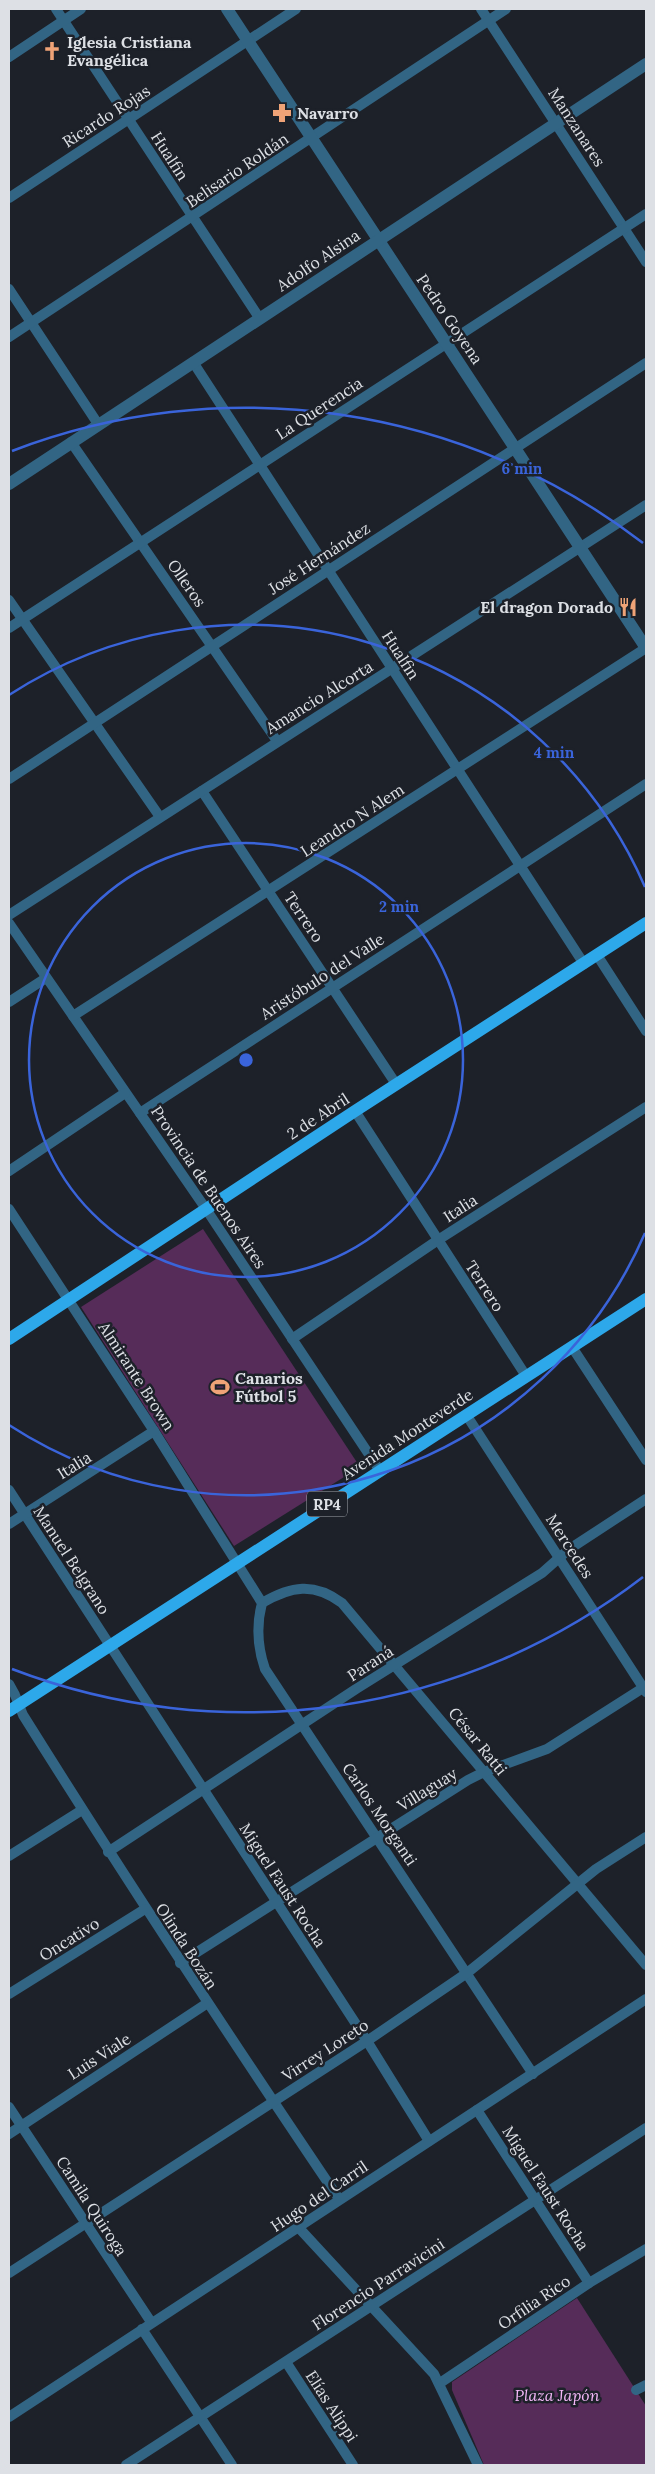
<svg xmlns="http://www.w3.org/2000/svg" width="655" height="2474" viewBox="0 0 655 2474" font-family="Lora,serif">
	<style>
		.green { fill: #562c59 }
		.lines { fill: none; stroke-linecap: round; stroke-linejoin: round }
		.minor { stroke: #326584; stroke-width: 10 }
		.tertiary { stroke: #326584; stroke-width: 12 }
		.primary { stroke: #2da8ea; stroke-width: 12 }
		.ring { fill: none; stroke: #3a64da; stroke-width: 2.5 }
		.labels { text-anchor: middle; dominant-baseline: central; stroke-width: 5; stroke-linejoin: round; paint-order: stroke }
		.shield { fill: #1d2129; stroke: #a3a7ad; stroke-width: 1 }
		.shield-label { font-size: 15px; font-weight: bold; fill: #dde0e5 }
		.poi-label { font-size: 16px; font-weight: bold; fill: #dde0e5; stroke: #1d2129; text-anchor: start }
		.street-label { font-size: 16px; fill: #dde0e5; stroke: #1d2129 }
		.park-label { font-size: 16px; font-style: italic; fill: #f4b7f8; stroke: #1d2129 }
		.centre { fill: #3a64da; stroke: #1d2129; stroke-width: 2.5 }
		.ring-label { font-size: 15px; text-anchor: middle; font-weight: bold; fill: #3a64da; stroke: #1d2129; stroke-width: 5; stroke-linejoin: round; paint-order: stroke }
	</style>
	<rect width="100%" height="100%" fill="#1d2129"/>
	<g class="green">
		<path d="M203,1229L360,1467L234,1546L81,1307Z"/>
		<path d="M577,2298L646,2406V2465H484L452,2390V2382Z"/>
	</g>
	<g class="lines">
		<g class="minor">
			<path d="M56,9L260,319"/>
			<path d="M481,9L646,262"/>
			<path d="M9,57L81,9"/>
			<path d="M9,198L296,9"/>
			<path d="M9,289L98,424"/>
			<path d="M9,337L506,9"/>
			<path d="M193,362L584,964"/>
			<path d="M71,442L277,741"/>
			<path d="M9,600L160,817"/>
			<path d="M9,628L646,214"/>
			<path d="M9,779L646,363"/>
			<path d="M202,791L396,1084"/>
			<path d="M9,915L646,505"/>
			<path d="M9,923L206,1209L380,1471"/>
			<path d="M597,955L646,1031"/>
			<path d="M9,1002L46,978"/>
			<path d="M73,1016L646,648"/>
			<path d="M355,1111L526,1376"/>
			<path d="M140,1113L646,784"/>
			<path d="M9,1171L125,1093"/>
			<path d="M9,1209L154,1431L262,1603C256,1626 257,1646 265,1669L533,2074"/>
			<path d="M292,1339L438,1240L646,1107"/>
			<path d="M572,1347L646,1460"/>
			<path d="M467,1416L646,1692"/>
			<path d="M9,1490L367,2041L429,2141"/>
			<path d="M9,1524L154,1431"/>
			<path d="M262,1603C291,1586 314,1582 342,1603L646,1965"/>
			<path d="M9,1684L15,1695L23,1715C125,1878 231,2039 339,2199"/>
			<path d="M108,1852L356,1689L542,1573L568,1550L646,1499"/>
			<path d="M9,1856L82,1810"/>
			<path d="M180,1963L468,1780L484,1772L547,1749L646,1686"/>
			<path d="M9,1994L145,1909"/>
			<path d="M9,2107L151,2322"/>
			<path d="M477,2110L589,2283"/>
			<path d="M9,2134L206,2004"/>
			<path d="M299,2228L434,2374L478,2465"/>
			<path d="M9,2273L367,2041L467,1973L596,1869L646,1837"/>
			<path d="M142,2329L232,2465"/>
			<path d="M286,2362L353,2465"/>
			<path d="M440,2383L589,2283L646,2249"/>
			<path d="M636,2390L646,2385"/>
			<path d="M9,2417L646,1999"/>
			<path d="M126,2465L646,2128"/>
		</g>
		<g class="tertiary">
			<path d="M227,9L646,648"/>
			<path d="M9,484L646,64"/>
		</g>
		<g class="primary">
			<path d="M9,1339L355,1111L646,923"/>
			<path d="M9,1711L646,1299"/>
		</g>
	</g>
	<g class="ring">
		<circle cx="246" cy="1060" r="217"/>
		<path d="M645 1233A435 435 0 0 1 9 1425M9 695A435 435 0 0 1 645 887"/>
		<path d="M643 1577A652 652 0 0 1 12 1669M12 451A652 652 0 0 1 643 543"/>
	</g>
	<defs>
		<g id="church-bare" transform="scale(1.5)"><path d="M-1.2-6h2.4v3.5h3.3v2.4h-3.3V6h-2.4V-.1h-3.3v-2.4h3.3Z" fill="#efa377" stroke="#1d2129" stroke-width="2.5" paint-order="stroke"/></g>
		<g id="pharmacy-bare" transform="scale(1.5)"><path d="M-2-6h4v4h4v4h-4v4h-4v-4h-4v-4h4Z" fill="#efa377" stroke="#1d2129" stroke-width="2.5" paint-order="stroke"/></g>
		<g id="restaurant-bare" transform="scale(1.5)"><path d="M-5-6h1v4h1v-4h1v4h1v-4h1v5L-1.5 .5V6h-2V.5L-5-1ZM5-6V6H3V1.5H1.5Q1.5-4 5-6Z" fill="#efa377" stroke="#1d2129" stroke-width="2.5" paint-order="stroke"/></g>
		<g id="stadium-bare" transform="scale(1.5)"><path d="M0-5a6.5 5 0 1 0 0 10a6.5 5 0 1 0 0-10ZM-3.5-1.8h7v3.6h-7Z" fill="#efa377" stroke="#1d2129" stroke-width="2.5" paint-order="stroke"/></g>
	</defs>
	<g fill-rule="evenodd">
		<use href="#church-bare" x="52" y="51"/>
		<use href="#pharmacy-bare" x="282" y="113"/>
		<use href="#restaurant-bare" x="628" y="607"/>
		<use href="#stadium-bare" x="220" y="1387"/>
	</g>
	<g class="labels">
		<rect class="shield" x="307" y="1491.5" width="40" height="25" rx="4"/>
		<g class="shield-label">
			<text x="327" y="1504">RP4</text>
		</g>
		<g class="poi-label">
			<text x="67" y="42">Iglesia Cristiana<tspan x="67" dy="18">Evangélica</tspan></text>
			<text x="297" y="113">Navarro</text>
			<text x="613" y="607" text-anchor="end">El dragon Dorado</text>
			<text x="235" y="1378">Canarios<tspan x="235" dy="18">Fútbol 5</tspan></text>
		</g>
		<g class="street-label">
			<text transform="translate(106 116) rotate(-33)">Ricardo Rojas</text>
			<text transform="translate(577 127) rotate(57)">Manzanares</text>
			<text transform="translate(170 156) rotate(57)">Hualfin</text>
			<text transform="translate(237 170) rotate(-34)">Belisario Roldán</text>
			<text transform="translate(318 260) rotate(-34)">Adolfo Alsina</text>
			<text transform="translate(450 319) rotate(56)">Pedro Goyena</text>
			<text transform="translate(319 408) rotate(-33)">La Querencia</text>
			<text transform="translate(319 558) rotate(-33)">José Hernández</text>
			<text transform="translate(187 583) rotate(55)">Olleros</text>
			<text transform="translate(401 655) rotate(57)">Hualfin</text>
			<text transform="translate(319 697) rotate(-32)">Amancio Alcorta</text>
			<text transform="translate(352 820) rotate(-33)">Leandro N Alem</text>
			<text transform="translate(304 917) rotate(56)">Terrero</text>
			<text transform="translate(322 976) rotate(-33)">Aristóbulo del Valle</text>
			<text transform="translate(318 1116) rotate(-33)">2 de Abril</text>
			<text transform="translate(209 1187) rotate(56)">Provincia de Buenos Aires</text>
			<text transform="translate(460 1208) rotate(-33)">Italia</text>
			<text transform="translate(485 1286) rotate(57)">Terrero</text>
			<text transform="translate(137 1376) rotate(57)">Almirante Brown</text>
			<text transform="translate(407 1434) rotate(-33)">Avenida Monteverde</text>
			<text transform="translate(74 1465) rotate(-32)">Italia</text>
			<text transform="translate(570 1546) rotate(57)">Mercedes</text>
			<text transform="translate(72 1560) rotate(57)">Manuel Belgrano</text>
			<text transform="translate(370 1663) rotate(-33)">Paraná</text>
			<text transform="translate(478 1741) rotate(51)">César Ratti</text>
			<text transform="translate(427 1789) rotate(-32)">Villaguay</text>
			<text transform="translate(380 1814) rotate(56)">Carlos Morganti</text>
			<text transform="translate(283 1885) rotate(57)">Miguel Faust Rocha</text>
			<text transform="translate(69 1939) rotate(-32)">Oncativo</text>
			<text transform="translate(187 1946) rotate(57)">Olinda Bozán</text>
			<text transform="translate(325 2050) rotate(-33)">Virrey Loreto</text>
			<text transform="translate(99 2056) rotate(-33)">Luis Viale</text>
			<text transform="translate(546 2188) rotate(57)">Miguel Faust Rocha</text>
			<text transform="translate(319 2196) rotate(-34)">Hugo del Carril</text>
			<text transform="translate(92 2206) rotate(57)">Camila Quiroga</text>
			<text transform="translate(378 2284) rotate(-33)">Florencio Parravicini</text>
			<text transform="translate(534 2302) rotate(-34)">Orfilia Rico</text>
			<text transform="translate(332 2406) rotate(57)">Elías Alippi</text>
		</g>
		<g class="park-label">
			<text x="557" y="2395">Plaza Japón</text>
		</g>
	</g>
	<circle cx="246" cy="1060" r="8" class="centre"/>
	<g class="ring-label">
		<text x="522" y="474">6 min</text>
		<text x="554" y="758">4 min</text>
		<text x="399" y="912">2 min</text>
	</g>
	<rect width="655" height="2474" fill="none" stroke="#dde0e5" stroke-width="20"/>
</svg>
